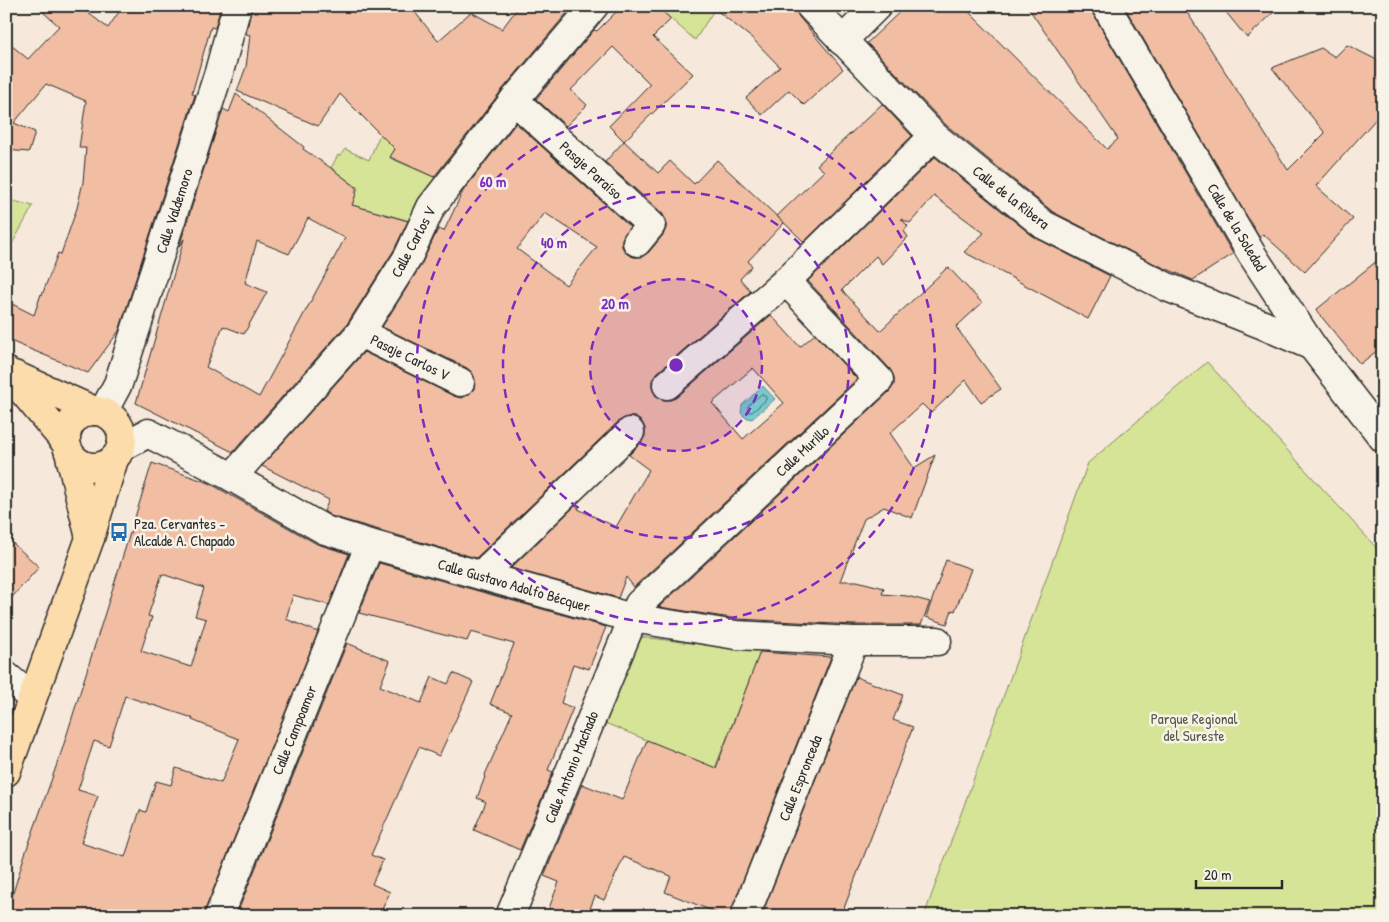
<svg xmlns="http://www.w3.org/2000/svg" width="1389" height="922" viewBox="0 0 1389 922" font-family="'Patrick Hand',sans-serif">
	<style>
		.green { fill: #d6e497; stroke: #808861 }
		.water { fill: #78c9ce; stroke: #598a8d }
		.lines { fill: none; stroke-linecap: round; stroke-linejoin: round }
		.shore { stroke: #4a6a6c; stroke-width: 1 }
		.building { fill: #f1bea3; stroke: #2b2b2b; fill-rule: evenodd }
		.minor-casing { stroke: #2b2b2b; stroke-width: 31 }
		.major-casing { stroke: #2b2b2b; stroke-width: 31 }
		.minor { stroke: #f7f3e8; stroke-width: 28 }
		.major { stroke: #fddcac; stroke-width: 28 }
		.ring { fill: none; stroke: #7b2cbf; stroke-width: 2.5; stroke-dasharray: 9 6 }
		.labels { text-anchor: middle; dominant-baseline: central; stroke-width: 5; stroke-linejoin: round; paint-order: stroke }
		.street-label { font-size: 15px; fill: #2b2b2b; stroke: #f7f3e8 }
		.poi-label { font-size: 15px; fill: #2b2b2b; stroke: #f7f3e8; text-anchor: start }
		.park-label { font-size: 15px; fill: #565946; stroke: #f7f3e8 }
		.centre { fill: #7b2cbf; stroke: #f7f3e8; stroke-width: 2.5 }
		.ring-label { font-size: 15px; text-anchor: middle; font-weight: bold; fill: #7b2cbf; stroke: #f7f3e8; stroke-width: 5; stroke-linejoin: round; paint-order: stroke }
	</style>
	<rect width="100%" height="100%" fill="#f6e8da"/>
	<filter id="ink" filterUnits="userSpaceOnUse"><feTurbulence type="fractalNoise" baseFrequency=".02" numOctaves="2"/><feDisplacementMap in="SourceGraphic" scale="10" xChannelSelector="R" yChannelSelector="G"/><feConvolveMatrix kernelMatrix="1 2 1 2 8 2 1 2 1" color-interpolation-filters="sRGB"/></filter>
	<g filter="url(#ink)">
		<g class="green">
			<path d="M656,6H715L716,7L695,40Z"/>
			<path d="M380,134L405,135L390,158L436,178L426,192L410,221L352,205L358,188L331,168L338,155L340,156L345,149L369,160Z"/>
			<path d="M6,199L33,206L6,255Z"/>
			<path d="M1207,362L1383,555V916H924L1088,463Z"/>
			<path d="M640,637L761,651L715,768L605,723Z"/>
		</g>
		<path class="water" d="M763,386L775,399L752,419L745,417L741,413L742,405Z"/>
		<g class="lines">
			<path class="shore" d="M762,394L766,397V400L752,412H748V406Z"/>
		</g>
		<g class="building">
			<path d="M36,6H79L108,28L123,6H221L215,28L211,27L192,93L195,95L119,331L88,373L15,343L6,337V301L34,315L41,294L42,295L58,253L61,254L77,208L83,182L86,148H79L86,101L46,84L14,123L35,132L29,152L6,150V41L28,59L59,26Z"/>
			<path d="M252,6H410L438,41L471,12L502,29L519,6H556L567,13L502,90L434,177L390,157L395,149L340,94L318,126L237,91L246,67L250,35L246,34Z"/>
			<path d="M622,6H656L671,19L653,37L693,74L624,141L609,126L650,84L613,47L571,90L587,105L566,126L536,99L594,30L597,31Z"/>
			<path d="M711,6H795L799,17L843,69L804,105L789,90L762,115L746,98L780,67L753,39Z"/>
			<path d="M906,6H963L1107,149L1118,139L1027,6H1090L1093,14L1233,254L1193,280L1155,264L1053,212L945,124L867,43Z"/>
			<path d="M1124,6H1183L1288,170L1325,133L1272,68L1321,48L1335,57L1347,45L1383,63V111L1316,186L1353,219L1305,272L1263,234L1259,237Z"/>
			<path d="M1221,6H1280L1247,38Z"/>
			<path d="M236,94L304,147L303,149L331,168L356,187V194L352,205L408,221L394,250L347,324L233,452L136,403L184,239L179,247L223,109L229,112ZM308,218L345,238L259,397L206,367L223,326L244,334L267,292L245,283L257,241L289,254Z"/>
			<path d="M882,104L912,136L804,242L777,216L824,171L817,165Z"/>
			<path d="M516,123L630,227L622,239V247L627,254L634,257H642L649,252L663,235L666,228V220L662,213L605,162L624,141L658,173L670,161L694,184L717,160L784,223L748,261L752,266L740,279L751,291L657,373L652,380V388L656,396L662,400H670L677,397L771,315L800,347L815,334L857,379L634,587L626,577L618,598L511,568L575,506L579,508L578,509L616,527L649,470L629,455L641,443L645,436V428L642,422L635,417H627L619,421L476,558L331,516L324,511L329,500L262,466L364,352L454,396L461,398L468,395L474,389L475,380L473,374L467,368L382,327L421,265L438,229L444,231L463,191ZM545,213L597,247L566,285L517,249ZM753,368L784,403L743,439L712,403Z"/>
			<path d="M935,157L1034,237L1110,276L1088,319L964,252L984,233L934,196L910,223L901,219L908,226L904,231L908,237L882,264L876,256L842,290L880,331L948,267L982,303L956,327L1001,389L981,402L966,380L931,413L922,404L890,433L914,468L935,455L912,518L884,507L864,519L840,581H857L884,588L882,594L907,596L930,602L921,625H854L738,619L659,607L890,391L894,385V377L890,369L808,281Z"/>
			<path d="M1383,256V346L1360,364L1316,310Z"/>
			<path d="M152,463L209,483L317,544L349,554L329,605L293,595L286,619L318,632L205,910L204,916H6L24,857L62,750ZM162,574L204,588L195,616L206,619L191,667L141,651L152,617L148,616ZM125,696L193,718L192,720L239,739L221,783L176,768L171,785L156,781L146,812L140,810L125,857L81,843L98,796L78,790L94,741L109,746Z"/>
			<path d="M6,537L39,567L6,604Z"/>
			<path d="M946,560L971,569L955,611L952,610L947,624L926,617Z"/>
			<path d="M379,563L606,627L589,669L573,664L561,703L573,708L548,770L553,772L520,850L474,830L486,802L477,798L485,777H484L512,713L490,704L514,644L471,632L467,641L359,613Z"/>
			<path d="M347,643L390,661L380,686L421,703L432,677L448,684L453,673L473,682L439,756L419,747L371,855L383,860L372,884L390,892L379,916H236Z"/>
			<path d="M760,652L831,657L729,916H725L665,892L671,876L624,857L604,900L595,896L587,916H546L559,882L544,876L582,784L622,800L647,740L716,768Z"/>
			<path d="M856,677L903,695L893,720L913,727L841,916H766L762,914Z"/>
		</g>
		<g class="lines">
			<g class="minor-casing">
				<g id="minor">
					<path d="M810,6L934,136L1044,225L1167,287L1261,324L1312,346"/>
					<path d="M1106,6L1251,253L1312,346L1383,438"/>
					<path d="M842,41L877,6"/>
					<path d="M514,100L651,225L637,242"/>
					<path d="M360,333L460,382"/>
					<path d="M667,385L786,281L934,136"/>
					<path d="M103,412L118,384L219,72L237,6"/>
					<path d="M122,447L148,433L232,477L325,530L370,544L632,618L736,635L854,641H937"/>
					<path d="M232,477L360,333L408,257L431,207L514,100L594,6"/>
					<path d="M481,575L630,432"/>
					<path d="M6,676L32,698"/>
					<path d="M219,916L370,544"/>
					<path d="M510,916L639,604L879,380L786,281"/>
					<path d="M745,916L854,641"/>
				</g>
			</g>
			<g class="major-casing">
				<g id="major">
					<path d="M6,371L66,443"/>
					<path d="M14,375L95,411"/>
					<circle cx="94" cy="439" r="28"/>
					<path d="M69,452L90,538"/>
					<path d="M6,772L90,538L114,459"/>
				</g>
			</g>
			<use href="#minor" class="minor"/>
			<use href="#major" class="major"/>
		</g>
	</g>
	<circle cx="676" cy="365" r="86" fill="#7b2cbf" fill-opacity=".12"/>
	<g class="ring">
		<circle cx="676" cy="365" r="86"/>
		<circle cx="676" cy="365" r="173"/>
		<circle cx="676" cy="365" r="259"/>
	</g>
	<defs>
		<g id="bus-bare" transform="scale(1.5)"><path d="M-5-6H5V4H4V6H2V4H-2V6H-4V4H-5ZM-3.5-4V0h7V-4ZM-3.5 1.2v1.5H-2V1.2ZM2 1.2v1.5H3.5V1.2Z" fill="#1f6fb2" stroke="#f7f3e8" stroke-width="2.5" paint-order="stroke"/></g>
	</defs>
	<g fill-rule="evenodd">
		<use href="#bus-bare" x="119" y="532"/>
	</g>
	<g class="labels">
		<g class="street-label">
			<text transform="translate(591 170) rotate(42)">Pasaje Paraíso</text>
			<text transform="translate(1011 197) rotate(38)">Calle de la Ribera</text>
			<text transform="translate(174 211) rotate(-72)">Calle Valdemoro</text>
			<text transform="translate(1237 227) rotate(59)">Calle de la Soledad</text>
			<text transform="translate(413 242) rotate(-62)">Calle Carlos V</text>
			<text transform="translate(410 357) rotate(26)">Pasaje Carlos V</text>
			<text transform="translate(802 451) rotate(-43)">Calle Murillo</text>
			<text transform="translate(514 585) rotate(16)">Calle Gustavo Adolfo Bécquer</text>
			<text transform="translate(294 730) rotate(-68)">Calle Campoamor</text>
			<text transform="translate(571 767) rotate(-68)">Calle Antonio Machado</text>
			<text transform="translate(800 778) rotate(-68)">Calle Espronceda</text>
		</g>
		<g class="poi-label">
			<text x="134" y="523">Pza. Cervantes -<tspan x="134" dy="17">Alcalde A. Chapado</tspan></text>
		</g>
		<g class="park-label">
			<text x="1194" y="718">Parque Regional<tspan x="1194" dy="17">del Sureste</tspan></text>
		</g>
	</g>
	<circle cx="676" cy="365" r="8" class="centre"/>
	<g class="ring-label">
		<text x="493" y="187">60 m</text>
		<text x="554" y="248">40 m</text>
		<text x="615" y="309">20 m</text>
	</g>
	<rect width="1389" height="922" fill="none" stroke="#f7f3e8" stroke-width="25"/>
	<rect x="12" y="12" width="1364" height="897" fill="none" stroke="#2b2b2b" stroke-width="2" filter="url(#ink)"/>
	<path d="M1196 880v8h86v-8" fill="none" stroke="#2b2b2b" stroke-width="2.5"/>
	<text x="1204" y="880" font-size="15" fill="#2b2b2b" stroke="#f7f3e8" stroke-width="4" paint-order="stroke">20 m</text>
</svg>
